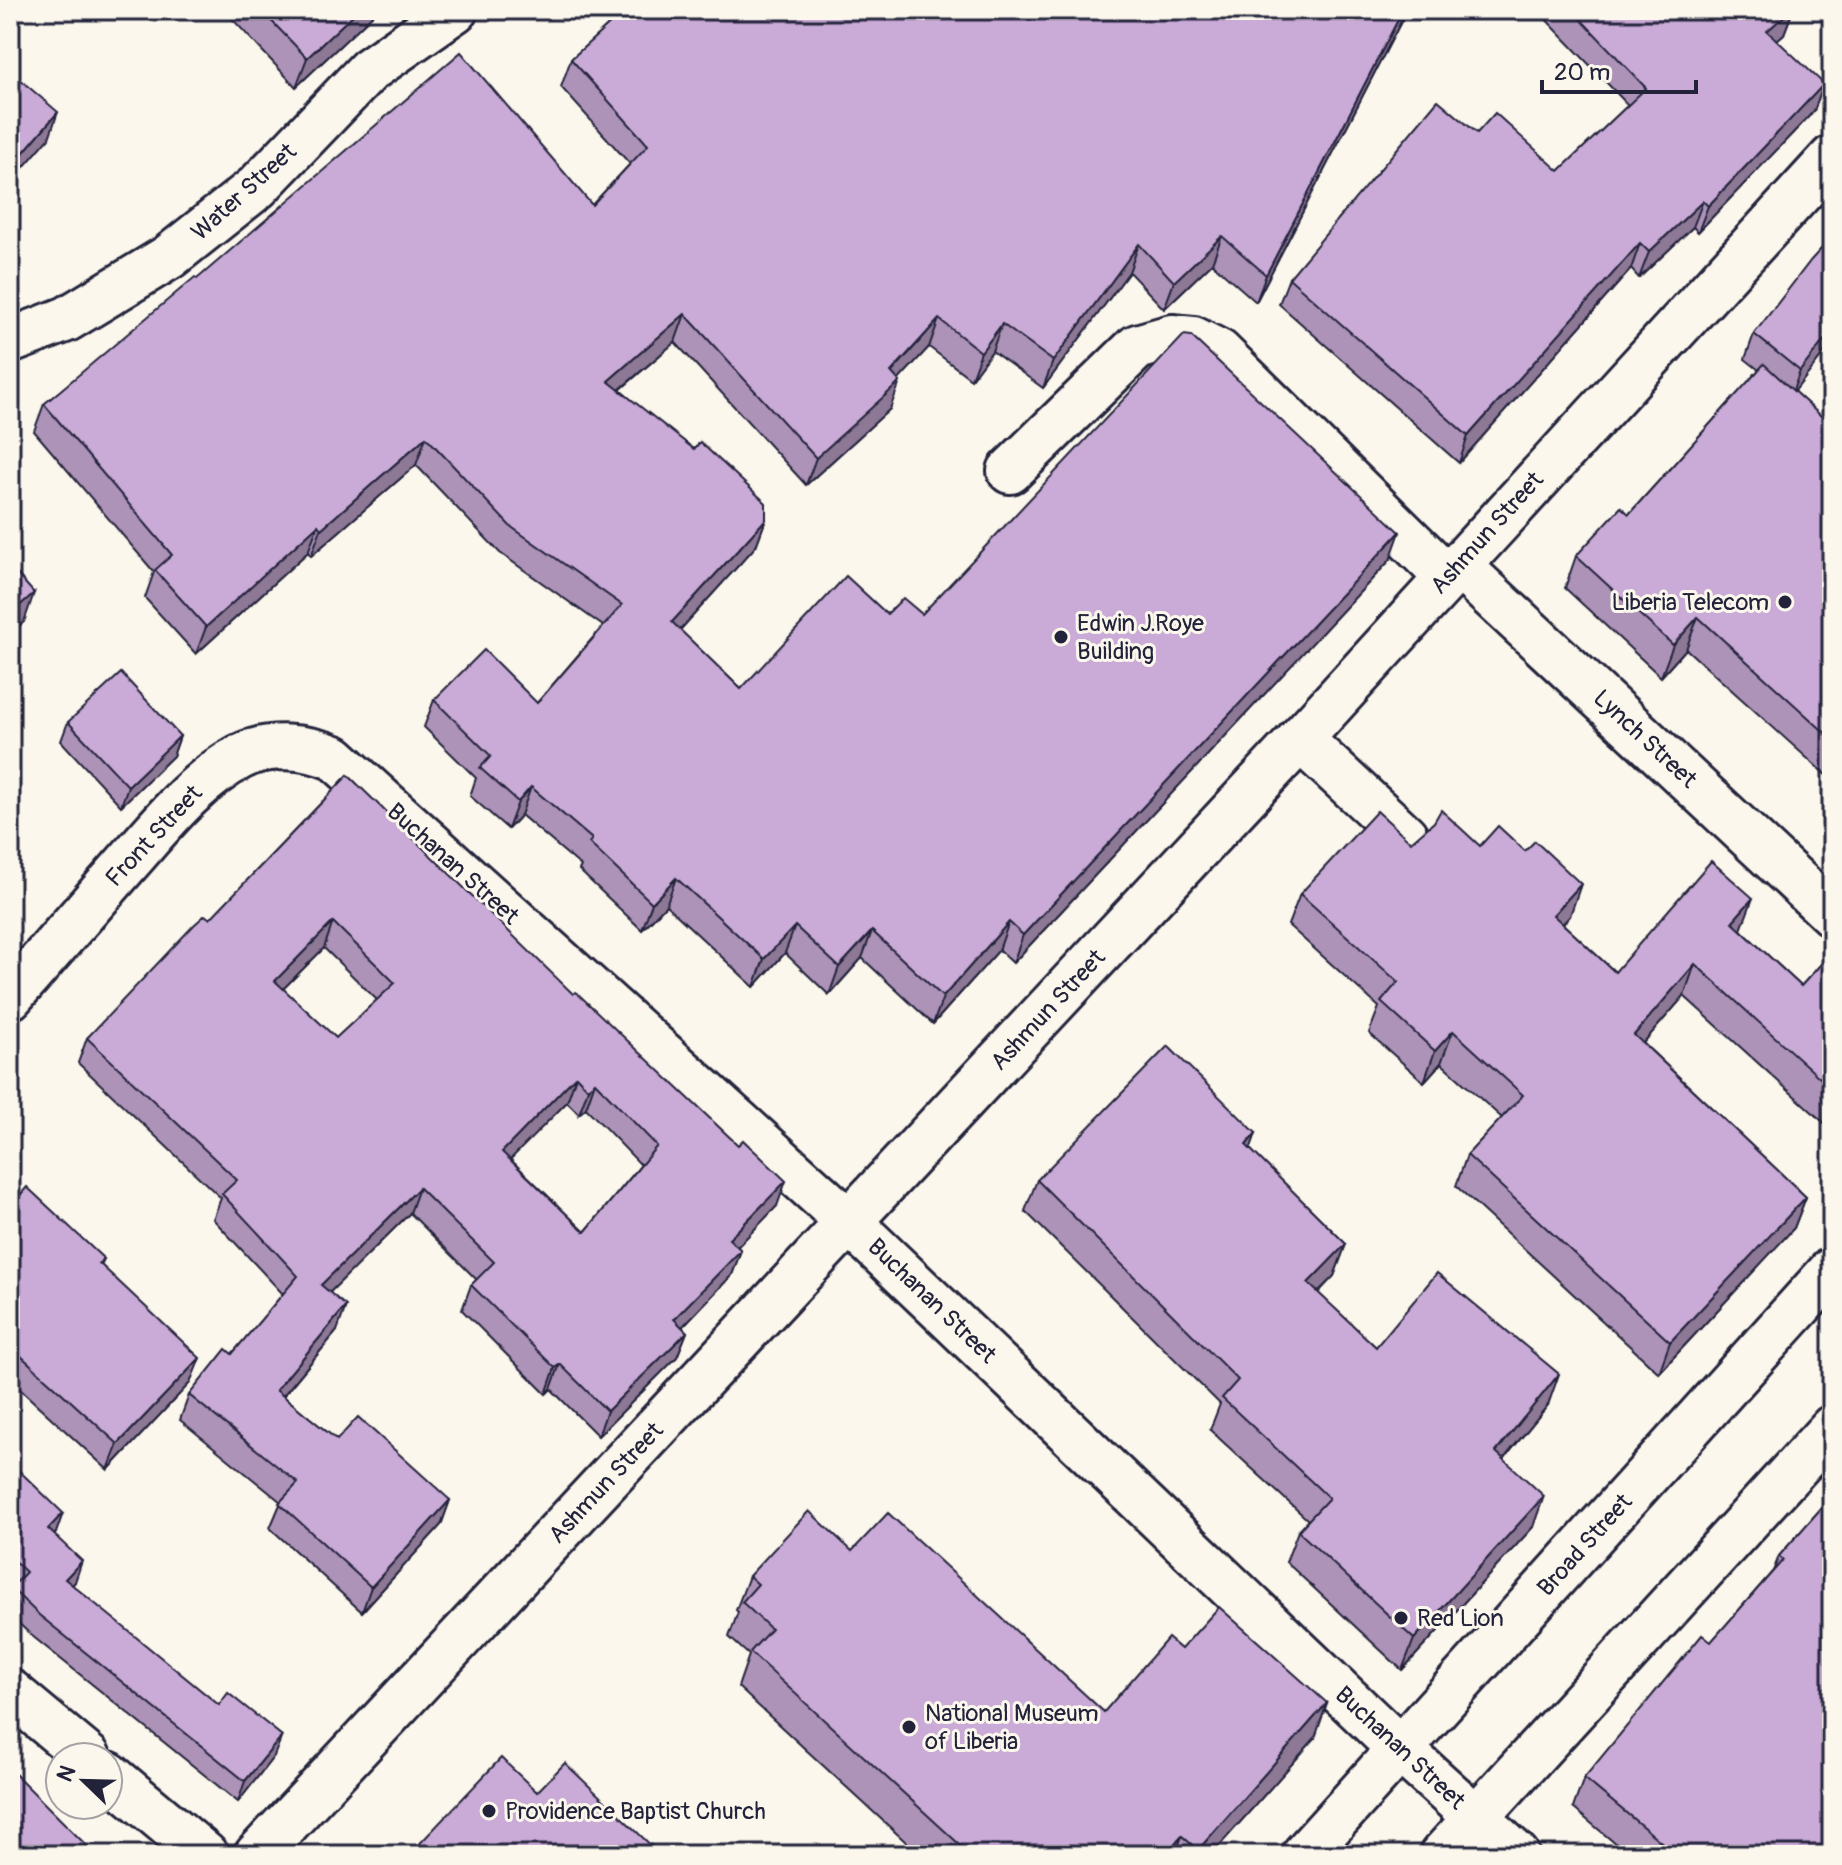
<svg xmlns="http://www.w3.org/2000/svg" width="1842" height="1865" viewBox="0 0 1842 1865" font-family="Pangolin,sans-serif">
	<style>
		.lines { fill: none; stroke-linecap: round; stroke-linejoin: round }
		.minor-casing { stroke: #22223b; stroke-width: 50 }
		.minor { stroke: #fbf7ec; stroke-width: 44 }
		.wall { fill: #ae93b9; stroke: #22223b; stroke-width: 2; fill-rule: evenodd }
		.shaded-wall { fill: #8d7896; stroke: #22223b; stroke-width: 2 }
		.building { fill: #caabd7; stroke: #22223b; stroke-width: 2; fill-rule: evenodd }
		.poi-dot { fill: #22223b; stroke: #fbf7ec; stroke-width: 3 }
		.labels { text-anchor: middle; dominant-baseline: central; stroke-width: 6; stroke-linejoin: round; paint-order: stroke }
		.street-label { font-size: 24px; fill: #22223b; stroke: #fbf7ec }
		.poi-label { font-size: 24px; fill: #22223b; stroke: #fbf7ec; text-anchor: start }
	</style>
	<rect width="100%" height="100%" fill="#fbf7ec"/>
	<filter id="ink" filterUnits="userSpaceOnUse"><feTurbulence type="fractalNoise" baseFrequency=".0125" numOctaves="2"/><feDisplacementMap in="SourceGraphic" scale="16" xChannelSelector="R" yChannelSelector="G"/><feConvolveMatrix kernelMatrix="1 2 1 2 8 2 1 2 1" color-interpolation-filters="sRGB"/></filter>
	<g filter="url(#ink)">
		<g class="lines">
			<g class="minor-casing">
				<g id="minor">
					<path d="M10,341L67,319L169,257L257,187L369,70L455,10"/>
					<path d="M1010,471L1137,347L1172,337L1193,339L1219,352L1447,577"/>
					<path d="M1458,565L1832,914"/>
					<path d="M1300,739L1405,836"/>
					<path d="M10,997C49,952 89,907 128,862C161,825 195,781 240,757C268,742 307,746 335,758L850,1223L1401,1750L1517,1855"/>
					<path d="M10,1692L88,1757"/>
					<path d="M108,1774L205,1855"/>
					<path d="M257,1855L1300,739L1832,158"/>
					<path d="M1304,1855L1832,1270"/>
					<path d="M1442,1855L1832,1428"/>
				</g>
			</g>
			<use href="#minor" class="minor"/>
		</g>
		<g class="wall">
			<path d="M224,10H378L296,87Z"/>
			<path d="M625,10H1407L1256,302L1212,263L1164,309L1129,272L1043,388L992,351L971,379L929,347L898,380L890,409L806,485L675,342L620,390L766,519L756,546L680,630L741,689L887,614H922L1390,560L1013,963L999,950L933,1024L862,958L829,995L785,953L754,987L666,905L642,930L579,870L581,866L521,815L508,829L470,796L476,778L424,727L434,700L537,703L603,626L500,553L416,465L311,556L308,552L196,654L145,598L154,572L34,431L44,404L197,279L592,205L630,164L561,87L571,59Z"/>
			<path d="M1537,10H1793L1784,34L1777,40L1814,111L1698,232L1693,227L1639,278L1631,269L1459,463L1279,304L1289,278L1477,133L1559,171L1628,105Z"/>
			<path d="M1832,237V343L1794,392L1832,426V771L1827,776L1686,649L1661,677L1565,588L1576,556L1629,514L1759,370L1745,359L1754,334Z"/>
			<path d="M68,722L180,736L173,756L121,806L61,741Z"/>
			<path d="M348,775L777,1206L737,1247L741,1250L732,1275L682,1327L687,1332L677,1357L598,1436L551,1389L546,1394L462,1310L471,1285L477,1280L410,1213L330,1292L337,1331L283,1396L337,1440L450,1500L441,1525L362,1612L270,1528L281,1502L180,1420L189,1395L232,1354L283,1294L213,1219L221,1198L78,1063L87,1038L210,919ZM324,948L377,1000L336,1038L283,989ZM567,1102L579,1114L586,1108L641,1165L585,1232L510,1159Z"/>
			<path d="M1411,842L1570,916L1563,924L1615,972L1741,930L1801,986L1832,952V1130L1684,996L1643,1043L1806,1197L1794,1228L1659,1373L1456,1186L1467,1155L1502,1118L1441,1063L1424,1082L1369,1033L1379,1007L1288,925L1300,894Z"/>
			<path d="M1256,1133L1250,1149L1346,1244L1334,1276L1318,1293L1376,1347L1548,1405L1504,1459L1533,1527L1402,1670L1286,1562L1298,1531L1308,1520L1210,1430L1220,1404L1025,1211L1037,1180Z"/>
			<path d="M10,1184L21,1194L104,1259L101,1265L190,1383L108,1470L10,1380Z"/>
			<path d="M10,1462L56,1533L54,1535L75,1582L72,1585L274,1756L238,1802L31,1635L10,1615V1591L12,1587L10,1584Z"/>
			<path d="M1832,1496V1855H1629L1573,1808L1584,1778L1711,1642L1773,1571L1779,1556Z"/>
			<path d="M852,1551L1104,1712L1181,1649L1315,1738L1211,1855H920L738,1687L749,1655L729,1637L738,1612L736,1610L749,1576Z"/>
		</g>
		<g class="shaded-wall">
			<path d="M358,10H378L296,87L307,58Z"/>
			<path d="M1403,10H1407L1256,302L1266,275Z"/>
			<path d="M1791,10H1793L1784,34L1757,57L1767,31Z"/>
			<path d="M1824,84L1814,111L1698,232L1708,206Z"/>
			<path d="M58,112L49,138L10,183V168Z"/>
			<path d="M1703,201L1693,227L1639,278L1649,252Z"/>
			<path d="M1222,236L1212,263L1164,309L1174,282Z"/>
			<path d="M1640,243L1631,269L1459,463L1468,436Z"/>
			<path d="M1139,244L1129,272L1043,388L1053,361Z"/>
			<path d="M685,314L675,342L598,408L608,381Z"/>
			<path d="M939,319L929,347L885,395L900,382L890,409L806,485L816,458Z"/>
			<path d="M1002,324L992,351L971,379L981,352Z"/>
			<path d="M1832,330V343L1791,396L1800,371Z"/>
			<path d="M426,437L416,465L311,556L321,529Z"/>
			<path d="M766,519L756,546L662,650L672,622Z"/>
			<path d="M318,525L308,552L196,654L206,627Z"/>
			<path d="M1400,532L1390,560L1013,963L1023,935Z"/>
			<path d="M34,593L24,622L10,634V614Z"/>
			<path d="M1698,617L1686,649L1661,677L1673,645Z"/>
			<path d="M180,736L173,756L121,806L128,786Z"/>
			<path d="M1832,762V771L1827,776Z"/>
			<path d="M531,787L521,815L508,829L518,802Z"/>
			<path d="M676,878L666,905L642,930L652,903Z"/>
			<path d="M1581,884L1570,916L1542,946L1553,915Z"/>
			<path d="M1753,898L1741,930L1721,953L1732,922Z"/>
			<path d="M333,922L324,948L266,1006L275,981Z"/>
			<path d="M1009,922L999,950L933,1024L943,997Z"/>
			<path d="M795,926L785,953L754,987L764,959Z"/>
			<path d="M872,931L862,958L829,995L839,967Z"/>
			<path d="M1695,964L1684,996L1623,1066L1634,1035Z"/>
			<path d="M1453,1031L1441,1063L1424,1082L1435,1051Z"/>
			<path d="M576,1076L567,1102L493,1177L502,1152Z"/>
			<path d="M595,1082L586,1108L579,1114L588,1089Z"/>
			<path d="M1256,1133L1245,1165L1246,1145Z"/>
			<path d="M786,1181L777,1206L720,1265L729,1239Z"/>
			<path d="M419,1188L410,1213L312,1310L321,1285Z"/>
			<path d="M1806,1197L1794,1228L1659,1373L1670,1342Z"/>
			<path d="M1346,1244L1334,1276L1296,1314L1308,1283Z"/>
			<path d="M741,1250L732,1275L665,1345L674,1319Z"/>
			<path d="M346,1306L337,1331L267,1415L276,1390Z"/>
			<path d="M687,1332L677,1357L598,1436L607,1411Z"/>
			<path d="M200,1358L190,1383L108,1470L118,1444Z"/>
			<path d="M560,1364L551,1389L546,1394L555,1368Z"/>
			<path d="M1559,1374L1548,1405L1484,1483L1496,1452Z"/>
			<path d="M1544,1496L1533,1527L1402,1670L1414,1639Z"/>
			<path d="M450,1500L441,1525L362,1612L371,1587Z"/>
			<path d="M63,1513L56,1533L41,1549L48,1529Z"/>
			<path d="M82,1561L75,1582L58,1599L65,1579Z"/>
			<path d="M1327,1703L1315,1738L1211,1855H1196L1198,1850Z"/>
			<path d="M282,1736L274,1756L238,1802L245,1781Z"/>
			<path d="M1182,1836L1175,1855H1165Z"/>
		</g>
		<g class="building">
			<path d="M261,10H358L307,58Z"/>
			<path d="M625,10H1403L1266,275L1222,236L1174,282L1139,244L1053,361L1002,324L981,352L939,319L891,372L900,382L816,458L685,314L608,381L694,449L700,442L766,503V519L672,622L741,689L846,576L887,614L903,598L922,614L1184,335L1191,336L1400,532L1023,935L1009,922L943,997L872,931L839,967L795,926L764,959L676,878L652,903L589,843L592,839L531,787L518,802L480,768L491,756L434,700L484,650L537,703L622,605L510,526L426,437L321,529L318,525L206,627L155,570L172,555L44,404L195,277L197,279L461,52L592,205L648,145L571,59Z"/>
			<path d="M1572,10H1791L1767,31L1824,84L1708,206L1703,201L1649,252L1640,243L1468,436L1289,278L1438,100L1477,133L1495,113L1559,171L1646,88Z"/>
			<path d="M10,71L58,112L10,168Z"/>
			<path d="M1832,237V330L1800,371L1754,334L1811,260Z"/>
			<path d="M1764,364L1832,426V739L1698,617L1673,645L1576,556L1621,507L1629,514Z"/>
			<path d="M10,566L34,593L10,614Z"/>
			<path d="M121,673L180,736L128,786L68,722Z"/>
			<path d="M348,775L573,994L576,992L738,1145L743,1140L786,1181L729,1239L741,1250L674,1319L687,1332L607,1411L560,1364L555,1368L471,1285L494,1262L419,1188L321,1285L346,1306L276,1390L337,1440L358,1417L450,1500L371,1587L279,1503L298,1483L189,1395L226,1349L232,1354L298,1276L222,1194L237,1180L87,1038L194,925L205,915L210,919ZM333,922L395,983L336,1038L275,981ZM576,1076L588,1089L595,1082L657,1146L585,1232L502,1152Z"/>
			<path d="M1441,810L1480,846L1498,826L1525,851L1535,841L1581,884L1553,915L1615,972L1711,861L1753,898L1732,922L1801,986L1832,952V1089L1695,964L1634,1035L1806,1197L1670,1342L1467,1155L1523,1095L1453,1031L1435,1051L1381,1002L1398,982L1300,894L1377,811L1411,842L1434,822Z"/>
			<path d="M1168,1046L1256,1133L1246,1145L1346,1244L1308,1283L1376,1347L1437,1273L1559,1374L1496,1452L1544,1496L1414,1639L1298,1531L1329,1498L1222,1398L1238,1380L1037,1180Z"/>
			<path d="M10,1184L21,1194L27,1187L104,1259L99,1263L200,1358L118,1444L10,1346Z"/>
			<path d="M10,1462L63,1513L48,1529L82,1561L65,1579L219,1705L228,1693L282,1736L245,1781L39,1615L11,1588L26,1572L10,1557Z"/>
			<path d="M1832,1496V1855H1677L1584,1778L1702,1635L1711,1642L1783,1560L1779,1556Z"/>
			<path d="M809,1511L852,1551L888,1513L1104,1712L1168,1638L1181,1649L1219,1607L1327,1703L1198,1850L1182,1836L1165,1855H971L750,1652L771,1629L742,1602L758,1584L749,1576Z"/>
			<path d="M501,1758L537,1792L565,1763L661,1855H409Z"/>
			<path d="M10,1769L96,1855H10Z"/>
		</g>
	</g>
	<g class="poi-dot">
		<circle cx="1785" cy="602" r="8"/>
		<circle cx="1061" cy="637" r="8"/>
		<circle cx="1401" cy="1618" r="8"/>
		<circle cx="909" cy="1727" r="8"/>
		<circle cx="489" cy="1811" r="8"/>
	</g>
	<g class="labels">
		<g class="street-label">
			<text transform="translate(244 192) rotate(-42)">Water Street</text>
			<text transform="translate(1487 533) rotate(-48)">Ashmun Street</text>
			<text transform="translate(1645 739) rotate(43)">Lynch Street</text>
			<text transform="translate(154 836) rotate(-47)">Front Street</text>
			<text transform="translate(453 864) rotate(42)">Buchanan Street</text>
			<text transform="translate(1048 1010) rotate(-47)">Ashmun Street</text>
			<text transform="translate(932 1301) rotate(44)">Buchanan Street</text>
			<text transform="translate(606 1483) rotate(-47)">Ashmun Street</text>
			<text transform="translate(1585 1545) rotate(-48)">Broad Street</text>
			<text transform="translate(1400 1748) rotate(43)">Buchanan Street</text>
		</g>
		<g class="poi-label">
			<text x="1769" y="602" text-anchor="end">Liberia Telecom</text>
			<text x="1077" y="623">Edwin J.Roye<tspan x="1077" dy="28">Building</tspan></text>
			<text x="1417" y="1618">Red Lion</text>
			<text x="925" y="1713">National Museum<tspan x="925" dy="28">of Liberia</tspan></text>
			<text x="505" y="1811">Providence Baptist Church</text>
		</g>
	</g>
	<rect width="1842" height="1865" fill="none" stroke="#fbf7ec" stroke-width="40"/>
	<rect x="20" y="20" width="1802" height="1825" fill="none" stroke="#22223b" stroke-width="3" filter="url(#ink)"/>
	<g transform="translate(84 1781) rotate(293)"><circle r="38" fill="#fbf7ec" stroke="#a4a2a5" stroke-width="2"/>
	<path d="M0-6L14 30L0 20L-14 30Z" fill="#22223b"/>
	<text y="-12" font-size="22" font-weight="bold" text-anchor="middle" fill="#22223b">N</text>
	</g>
	<path d="M1542 80v12h154v-12" fill="none" stroke="#22223b" stroke-width="4"/>
	<text x="1554" y="80" font-size="24" fill="#22223b" stroke="#fbf7ec" stroke-width="6" paint-order="stroke">20 m</text>
</svg>
